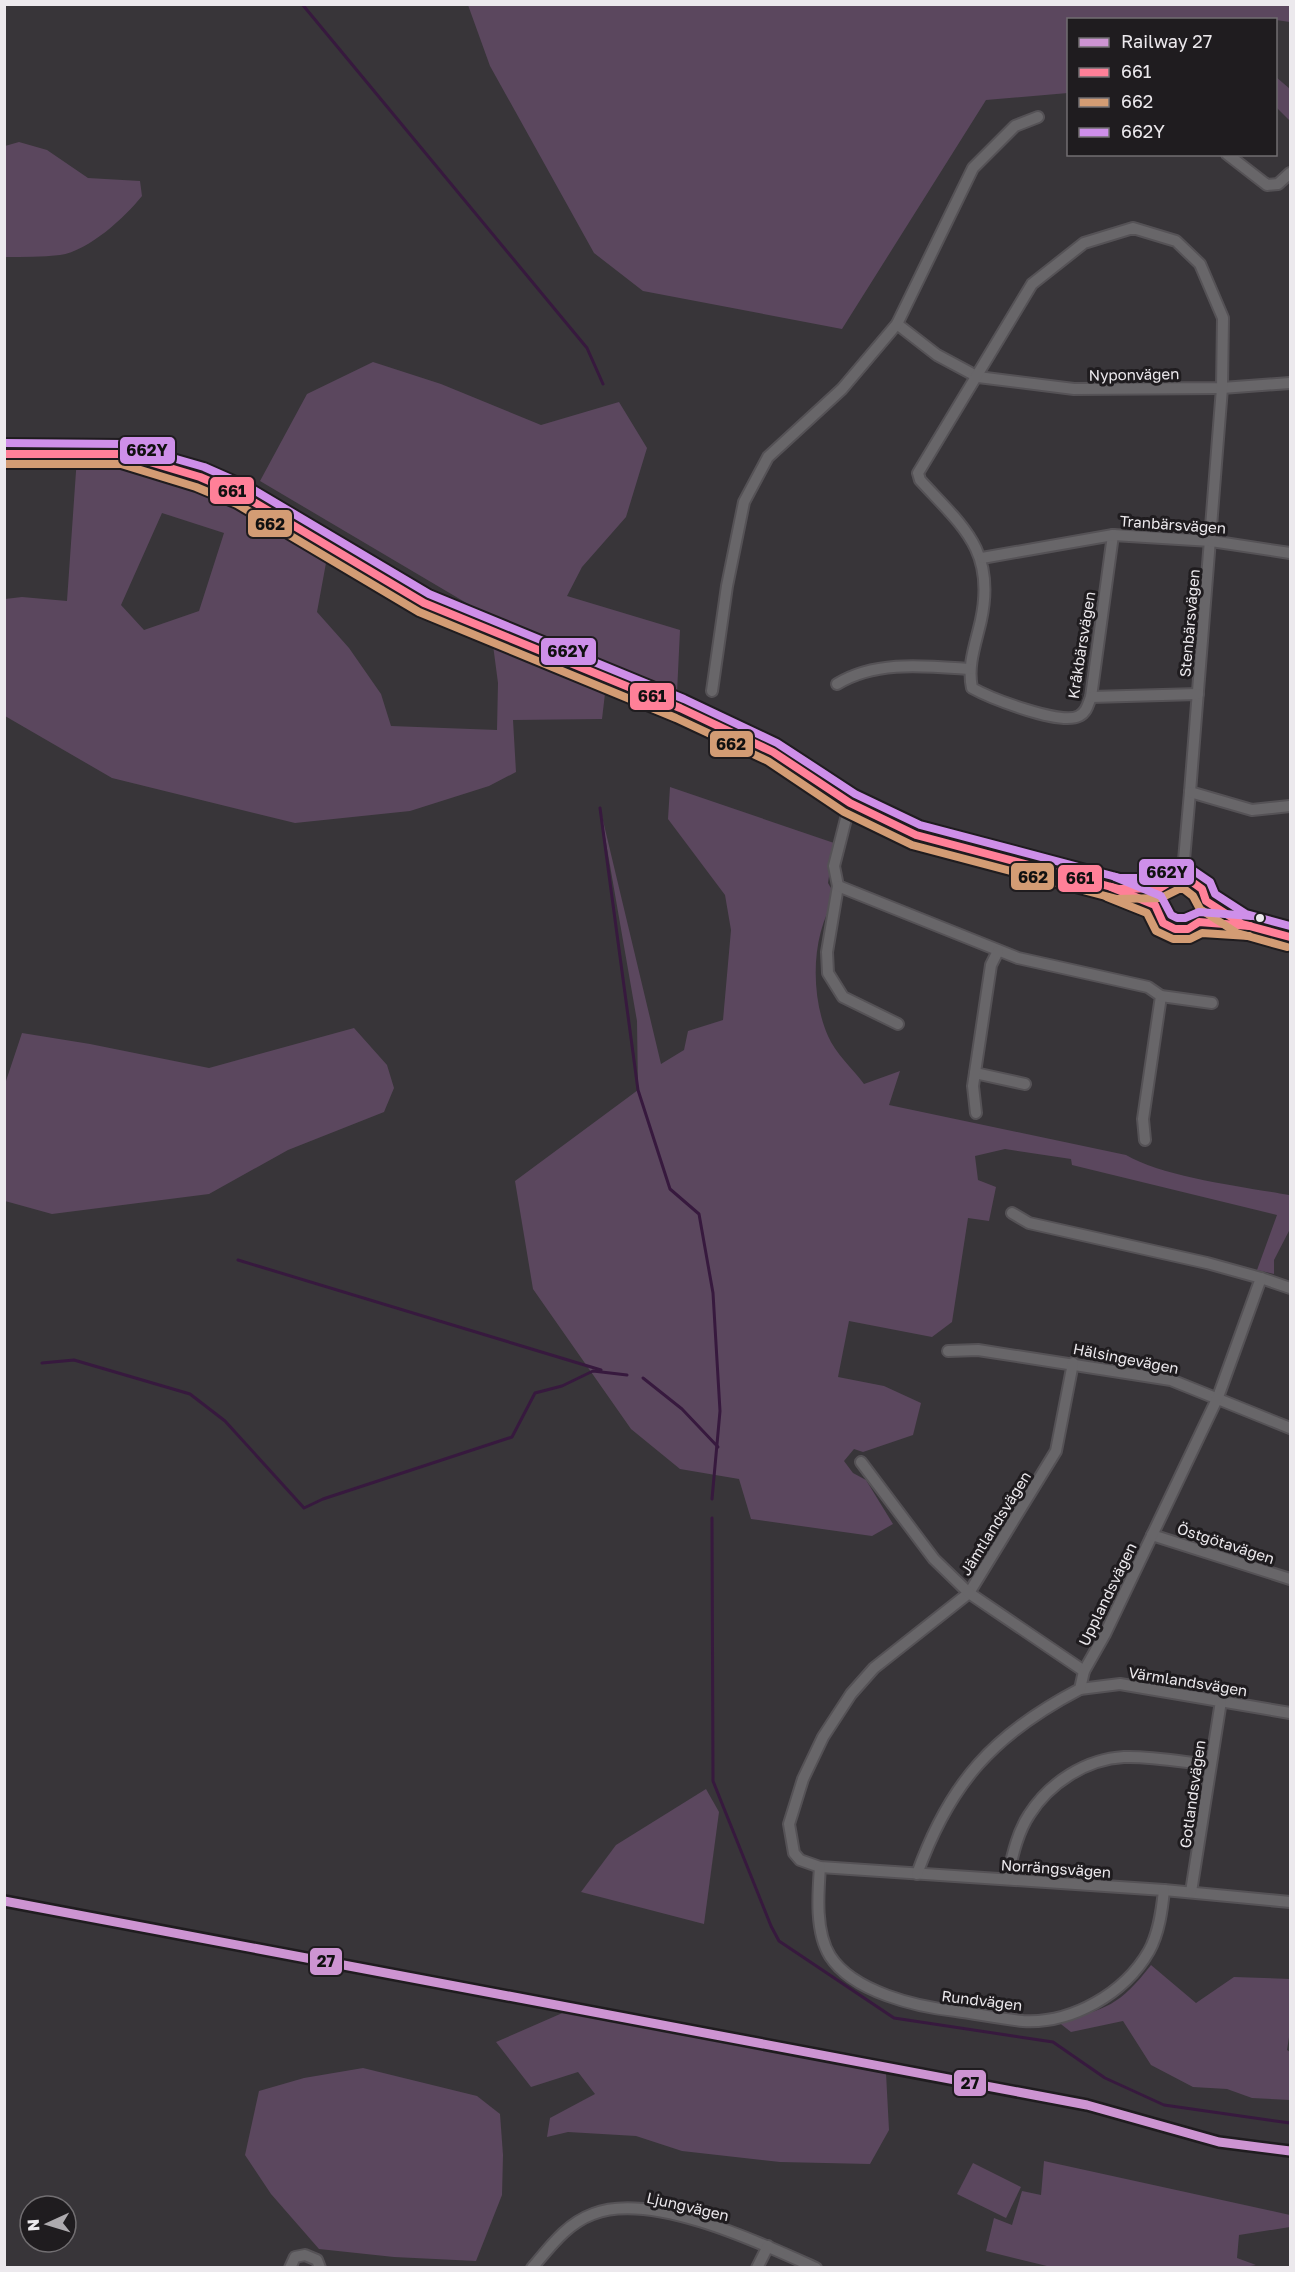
<svg xmlns="http://www.w3.org/2000/svg" width="1295" height="2272" viewBox="0 0 1295 2272" font-family="'Golos Text',sans-serif">
	<style>
		.green { fill: #5b475e; fill-rule: evenodd }
		.lines { fill: none; stroke-linecap: round; stroke-linejoin: round }
		.stream { stroke: #37193e; stroke-width: 3 }
		.minor-casing { stroke: #555256; stroke-width: 14 }
		.major-casing { stroke: #555256; stroke-width: 16 }
		.minor { stroke: #686669; stroke-width: 10 }
		.major { stroke: #776f79; stroke-width: 14 }
		.bus-1-casing { stroke: #1f1c1f; stroke-width: 12 }
		.bus-2-casing { stroke: #1f1c1f; stroke-width: 12 }
		.bus-3-casing { stroke: #1f1c1f; stroke-width: 12 }
		.bus-1 { stroke: #ff8098; stroke-width: 8 }
		.bus-2 { stroke: #d39c74; stroke-width: 8 }
		.bus-3 { stroke: #ce8fe9; stroke-width: 8 }
		.rail-1-casing { stroke: #1f1c1f; stroke-width: 14 }
		.rail-1 { stroke: #cd94d2; stroke-width: 9 }
		.bus-dot { fill: #ece9ed; stroke: #1f1c1f; stroke-width: 2 }
		.labels { text-anchor: middle; dominant-baseline: central; stroke-width: 6; stroke-linejoin: round; paint-order: stroke }
		.street-label { font-size: 15px; fill: #ece9ed; stroke: #1f1c1f }
		.line-badge { stroke: #1f1c1f; stroke-width: 2 }
		.pale-badge-label { font-size: 16px; text-anchor: middle; font-weight: bold; fill: #111 }
	</style>
	<rect width="100%" height="100%" fill="#383539"/>
	<g class="green">
		<path d="M1290,4V22L1276,20H1068V93L986,100L842,329L643,291L594,253L490,66L468,5Z"/>
		<path d="M1276,77L1290,89V121L1276,107Z"/>
		<path d="M19,142L47,150L88,178L140,181L142,196C125,217 89,251 60,255C42,257 23,257 5,257V146Z"/>
		<path d="M373,362L441,384L541,425L619,402L647,448L626,517L582,567L567,596L680,630L677,693L480,611L260,481L307,394Z"/>
		<path d="M77,457L154,470L237,499L328,552L317,612L349,648L381,694L391,726L497,730L498,683L493,645L606,685L602,719L513,720L516,772L489,786L410,811L295,823L112,778L5,716V599L22,597L67,601ZM162,513L224,533L199,611L144,630L121,605Z"/>
		<path d="M670,787L834,843L828,883L836,897C811,934 810,995 828,1036C835,1053 853,1069 864,1084L900,1071L889,1105L1126,1155C1163,1177 1244,1187 1289,1195L1290,1190V1229L1274,1260V1274L1257,1270L1277,1215L1072,1165L1071,1159L1005,1149L975,1156L978,1180L996,1187L989,1221L968,1218L952,1322L932,1337L849,1321L838,1377L884,1386L921,1403L913,1435L863,1452L854,1449L844,1461L853,1473L866,1480L893,1524L872,1536L751,1519L739,1479L680,1469L631,1429L533,1289L515,1181L638,1090L637,1021L600,808L661,1064L684,1050L688,1031L723,1020L731,930L725,895L668,819Z"/>
		<path d="M354,1028L387,1065L394,1088L384,1112L288,1150L209,1194L52,1214L5,1201V1084L22,1033L90,1044L209,1068Z"/>
		<path d="M706,1789L719,1812L704,1924L581,1892L616,1845Z"/>
		<path d="M1151,1965L1196,2003L1234,1977L1290,1979V2031L1287,2050L1290,2052V2100L1252,2098L1227,2089L1193,2087L1151,2065L1123,2021L1071,2032L1057,2021C1106,2010 1120,2005 1151,1965Z"/>
		<path d="M567,2011L886,2073L889,2130L870,2164L780,2162L682,2151L636,2136L568,2132L547,2137L550,2118L595,2094L578,2072L531,2087L496,2042Z"/>
		<path d="M363,2068L477,2096L500,2114L503,2155L502,2195L476,2261L394,2257L319,2249L271,2194L245,2155L259,2091L304,2078Z"/>
		<path d="M1044,2161L1290,2215V2227L1239,2235L1237,2258L1256,2265L1244,2267H1051L986,2251L994,2218L1012,2225L1022,2191L1041,2195Z"/>
		<path d="M973,2163L1021,2187L1006,2218L957,2194Z"/>
	</g>
	<g class="lines">
		<g class="stream">
			<path d="M302,4L587,348L603,384"/>
			<path d="M600,808L638,1090L670,1189L699,1214L713,1293L720,1411L712,1499"/>
			<path d="M238,1260L601,1370"/>
			<path d="M42,1363L74,1360L190,1394L225,1421L304,1508L323,1499L512,1437L535,1393L562,1386L593,1371L627,1375"/>
			<path d="M643,1378L682,1409L718,1447"/>
			<path d="M712,1518L713,1781L771,1926L779,1941L894,2018L1053,2042L1105,2078L1164,2105L1290,2123"/>
		</g>
		<g class="minor-casing">
			<g id="minor">
				<path d="M1227,154L1267,185L1278,184L1290,173"/>
				<path d="M897,324L937,355L978,377L1074,389L1222,388L1290,383"/>
				<path d="M1113,535L1091,697C1088,704 1087,712 1079,716C1061,726 990,698 972,688C967,665 976,643 981,620C996,550 962,526 920,480L918,473L1032,284L1084,243L1133,228L1176,241L1200,264L1223,318L1222,388L1190,792L1184,860L1179,878"/>
				<path d="M982,558L1113,535L1211,541L1290,553"/>
				<path d="M837,684C876,660 926,666 970,669"/>
				<path d="M712,691L727,586L744,502L768,457L842,389L897,324L973,168L1015,126L1038,117"/>
				<path d="M1091,697L1198,694"/>
				<path d="M1190,792L1252,810L1290,806"/>
				<path d="M850,803L834,866L838,886L827,952L828,973L843,997L898,1024"/>
				<path d="M838,886L1018,958L1148,987L1161,996L1143,1119L1145,1140"/>
				<path d="M1161,996L1212,1003"/>
				<path d="M975,1073L1025,1084"/>
				<path d="M976,1113L973,1086L991,965L998,951"/>
				<path d="M1261,1278L1290,1288"/>
				<path d="M948,1351L978,1350L1171,1380L1290,1428"/>
				<path d="M1073,1363L1056,1451L969,1593L874,1668L851,1694L823,1737L803,1779L789,1824L794,1853L800,1860L820,1867L1164,1890L1290,1902"/>
				<path d="M861,1462L934,1559L969,1593L1084,1671"/>
				<path d="M1152,1535L1290,1579"/>
				<path d="M1080,1689L1120,1684L1290,1713"/>
				<path d="M820,1867C818,1894 815,1932 830,1956C853,1992 917,2007 956,2011C978,2014 1001,2019 1023,2021C1072,2024 1125,1993 1149,1951C1159,1933 1162,1910 1164,1890"/>
				<path d="M917,1874C950,1782 994,1734 1080,1689L1084,1671L1105,1634L1218,1397L1261,1278L1207,1263L1029,1223L1012,1213"/>
				<path d="M1007,1879C1012,1858 1017,1833 1029,1815C1049,1783 1086,1759 1124,1757C1152,1756 1182,1762 1210,1765"/>
				<path d="M1191,1892L1221,1701"/>
				<path d="M290,2268L295,2257L305,2255L317,2260L320,2268"/>
				<path d="M532,2268C550,2247 566,2224 593,2214C651,2191 761,2243 816,2268"/>
				<path d="M757,2268L768,2246"/>
			</g>
		</g>
		<g class="major-casing">
			<g id="major">
				<path d="M4,454L54,452L123,454L200,477L242,495L424,603L680,708L773,752L850,803L916,835L1119,889L1155,905"/>
				<circle cx="1181" cy="904" r="26"/>
				<path d="M1123,889L1160,888"/>
				<path d="M1206,901L1242,924"/>
				<path d="M1199,922L1242,924L1290,937"/>
			</g>
		</g>
		<use href="#minor" class="minor"/>
		<use href="#major" class="major"/>
		<g class="bus-1-casing">
			<g id="bus-1">
				<path d="M4,454H123L200,477L242,495L424,603L680,708L773,752L850,803L916,835L1119,889L1160,888L1176,878L1188,879L1202,889L1206,901L1242,924L1290,937"/>
				<path d="M1111,887L1155,905L1163,923L1175,929H1188L1199,922L1250,926"/>
			</g>
		</g>
		<g class="bus-2-casing">
			<g id="bus-2">
				<path d="M4,464H121L196,487L237,504L419,612L676,718L768,761L844,812L912,845L1117,899L1161,898L1179,889H1184L1193,896L1200,909L1237,933L1287,947"/>
				<path d="M1107,897L1147,913L1156,931L1173,939H1190L1202,933L1249,936"/>
			</g>
		</g>
		<g class="bus-3-casing">
			<g id="bus-3">
				<path d="M4,443L124,444L204,467L247,486L429,594L684,699L777,743L855,794L920,825L1120,878H1157L1173,868L1191,869L1210,882L1215,894L1246,914L1290,926"/>
				<path d="M1115,877L1161,896L1171,915L1177,918H1185L1199,912L1251,916"/>
			</g>
		</g>
		<use href="#bus-1" class="bus-1"/>
		<use href="#bus-2" class="bus-2"/>
		<use href="#bus-3" class="bus-3"/>
		<g class="rail-1-casing">
			<path id="rail-1" d="M4,1901L1087,2105L1219,2142L1290,2151"/>
		</g>
		<use href="#rail-1" class="rail-1"/>
	</g>
	<circle class="bus-dot" cx="1260" cy="918" r="5"/>
	<g class="labels">
		<g class="street-label">
			<text transform="translate(1134 374) rotate(-1)">Nyponvägen</text>
			<text transform="translate(1173 524) rotate(4)">Tranbärsvägen</text>
			<text transform="translate(1189 623) rotate(-85)">Stenbärsvägen</text>
			<text transform="translate(1081 645) rotate(-81)">Kråkbärsvägen</text>
			<text transform="translate(1126 1358) rotate(11)">Hälsingevägen</text>
			<text transform="translate(995 1523) rotate(-58)">Jämtlandsvägen</text>
			<text transform="translate(1226 1543) rotate(18)">Östgötavägen</text>
			<text transform="translate(1107 1594) rotate(-64)">Upplandsvägen</text>
			<text transform="translate(1188 1681) rotate(9)">Värmlandsvägen</text>
			<text transform="translate(1192 1794) rotate(-82)">Gotlandsvägen</text>
			<text transform="translate(1056 1868) rotate(4)">Norrängsvägen</text>
			<text transform="translate(982 2000) rotate(7)">Rundvägen</text>
			<text transform="translate(688 2206) rotate(13)">Ljungvägen</text>
		</g>
	</g>
	<g class="line-badge">
		<rect x="119" y="436" width="57" height="29" rx="6" fill="#ce8fe9"/>
		<rect x="209" y="476" width="46" height="29" rx="6" fill="#ff8098"/>
		<rect x="247" y="509" width="46" height="29" rx="6" fill="#d39c74"/>
		<rect x="540" y="637" width="57" height="29" rx="6" fill="#ce8fe9"/>
		<rect x="629" y="682" width="46" height="29" rx="6" fill="#ff8098"/>
		<rect x="709" y="730" width="45" height="28" rx="6" fill="#d39c74"/>
		<rect x="1138" y="858" width="57" height="28" rx="6" fill="#ce8fe9"/>
		<rect x="1010" y="862" width="45" height="29" rx="6" fill="#d39c74"/>
		<rect x="1057" y="864" width="46" height="29" rx="6" fill="#ff8098"/>
		<rect x="309" y="1947" width="34" height="29" rx="6" fill="#cd94d2"/>
		<rect x="953" y="2069" width="34" height="28" rx="6" fill="#cd94d2"/>
	</g>
	<g class="pale-badge-label">
		<text x="147" y="456">662Y</text>
		<text x="232" y="497">661</text>
		<text x="270" y="530">662</text>
		<text x="568" y="657">662Y</text>
		<text x="652" y="702">661</text>
		<text x="731" y="750">662</text>
		<text x="1167" y="878">662Y</text>
		<text x="1033" y="883">662</text>
		<text x="1080" y="884">661</text>
		<text x="326" y="1967">27</text>
		<text x="970" y="2089">27</text>
	</g>
	<rect width="1295" height="2272" fill="none" stroke="#ece9ed" stroke-width="12"/>
	<rect x="1067" y="18" width="210" height="138" fill="#1f1c1f" stroke="#716e71" stroke-width="1.5"/>
	<rect x="1079" y="38" width="30" height="9" fill="#cd94d2" stroke="#716e71" stroke-width="1.5"/>
	<text x="1121" y="48" font-size="18" fill="#ece9ed">Railway 27</text>
	<rect x="1079" y="68" width="30" height="9" fill="#ff8098" stroke="#716e71" stroke-width="1.5"/>
	<text x="1121" y="78" font-size="18" fill="#ece9ed">661</text>
	<rect x="1079" y="98" width="30" height="9" fill="#d39c74" stroke="#716e71" stroke-width="1.5"/>
	<text x="1121" y="108" font-size="18" fill="#ece9ed">662</text>
	<rect x="1079" y="128" width="30" height="9" fill="#ce8fe9" stroke="#716e71" stroke-width="1.5"/>
	<text x="1121" y="138" font-size="18" fill="#ece9ed">662Y</text>
	<g transform="translate(48 2224) rotate(266)"><circle r="28" fill="#1f1c1f" stroke="#716e71" stroke-width="1.5"/>
	<path d="M0-4.5L10 22L0 15L-10 22Z" fill="#adaaae"/>
	<text y="-9" font-size="16" font-weight="bold" text-anchor="middle" fill="#ece9ed">N</text>
	</g>
</svg>
